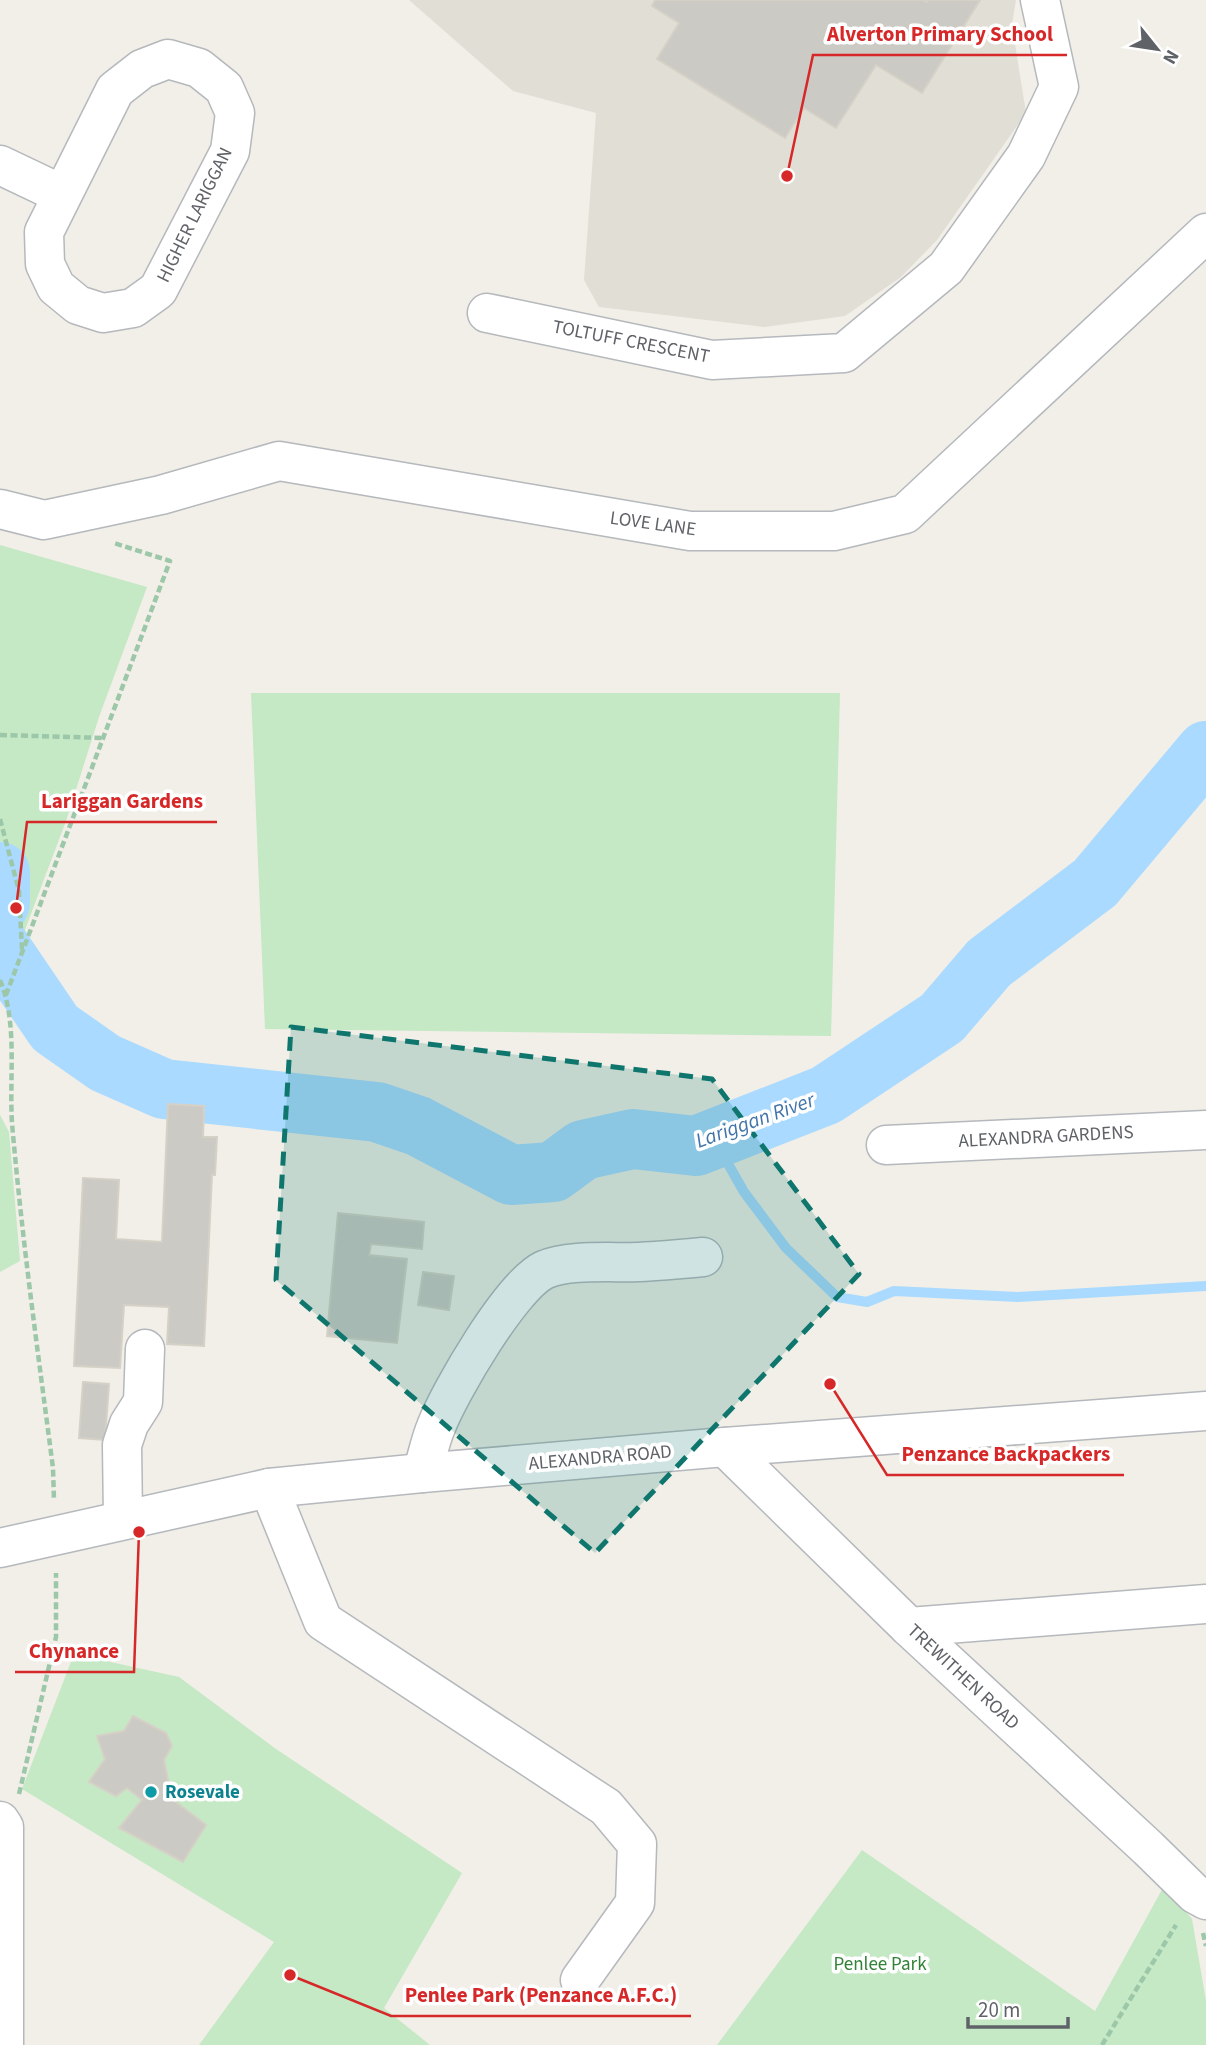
<svg xmlns="http://www.w3.org/2000/svg" width="1206" height="2045" viewBox="0 0 1206 2045" font-family="'Source Sans 3',sans-serif">
	<style>
		.education { fill: #e1ded6 }
		.green { fill: #c5e8c5 }
		.lines { fill: none; stroke-linecap: round; stroke-linejoin: round }
		.stream { stroke: #aadaff; stroke-width: 10 }
		.river { stroke: #aadaff; stroke-width: 60 }
		.building { fill: #cccac5; stroke: #d6d1c6; stroke-width: 2 }
		.minor-casing { stroke: #b5b8bc; stroke-width: 41 }
		.path { stroke: #9cc7a9; stroke-width: 4.5; stroke-dasharray: 7 3.5; stroke-linecap: butt }
		.minor { stroke: #fff; stroke-width: 38 }
		.marked { fill: #0f766e; fill-opacity: 0.2; stroke: #0f766e; stroke-width: 5; stroke-dasharray: 14 9; stroke-linejoin: round }
		.culture-dot { fill: #0f9aa8; stroke: #fff; stroke-width: 2.5 }
		.labels { text-anchor: middle; dominant-baseline: central; stroke-width: 7; stroke-linejoin: round; paint-order: stroke }
		.street-label { font-size: 19px; fill: #5f6368; stroke: #fff }
		.culture-label { font-size: 19px; font-weight: bold; fill: #0d838f; stroke: #fff; text-anchor: start }
		.park-label { font-size: 19px; fill: #348238; stroke: #fff }
		.water-label { font-size: 21px; font-style: italic; fill: #4174aa; stroke: #fff }
		.leader { fill: none; stroke: #d62828; stroke-width: 2.5 }
		.callout-dot { fill: #d62828; stroke: #fff; stroke-width: 2.5 }
		.callout-label { font-size: 21px; text-anchor: middle; font-weight: bold; fill: #d62828; stroke: #fff; stroke-width: 7; stroke-linejoin: round; paint-order: stroke }
	</style>
	<rect width="100%" height="100%" fill="#f1efe8"/>
	<path class="education" d="M409,0H1016L1012,25L1026,113L937,240L901,277L845,316L765,327L599,307L584,280L596,113L513,91Z"/>
	<g class="green">
		<path d="M0,545L147,587L99,717L66,821L0,996Z"/>
		<path d="M251,693H840L831,1036L265,1029Z"/>
		<path d="M0,1115L9,1132L20,1261L0,1272Z"/>
		<path d="M74,1654L179,1677L276,1749L462,1873L384,2008L430,2045H199L274,1942L22,1789Z"/>
		<path d="M862,1850L1095,2011L1164,1886L1192,1919L1206,2001V2045H717Z"/>
	</g>
	<g class="lines">
		<path class="stream" d="M696,1146L723,1155L744,1192L786,1248L837,1297L867,1302L894,1291L1018,1297L1206,1286"/>
		<g class="river">
			<path d="M0,872V903"/>
			<path d="M0,947L55,1028L105,1063L164,1089L377,1112L418,1126L511,1175L553,1172L583,1150L633,1139L696,1146L826,1095L942,1018L989,963L1095,883L1206,751"/>
		</g>
	</g>
	<g class="building">
		<path d="M655,0H923L927,2L928,0H980L922,93L876,65L836,128L804,108L785,138L657,59L679,23L652,6Z"/>
		<path d="M168,1104L204,1106L203,1137H217L215,1175H212L204,1346L167,1344L169,1307L124,1305L120,1368L74,1366L83,1178L119,1180L116,1239L162,1242Z"/>
		<path d="M338,1213L424,1222L422,1249L371,1244L369,1255L407,1259L397,1343L327,1336Z"/>
		<path d="M423,1272L454,1276L449,1310L418,1305Z"/>
		<path d="M83,1382L109,1384L105,1440L79,1438Z"/>
		<path d="M133,1716L166,1733L172,1746L164,1760L172,1799L206,1825L183,1862L119,1828L142,1800L127,1788L116,1796L89,1782L105,1759L97,1736L124,1731Z"/>
	</g>
	<g class="lines">
		<g class="minor-casing">
			<g id="minor">
				<path d="M168,59L199,68L224,88L235,113L230,151L158,290L133,308L103,313L78,305L56,287L45,264L44,232L115,90L142,69Z"/>
				<path d="M0,165L61,194"/>
				<path d="M487,313L712,360L844,353L946,268L1026,156L1059,87L1040,0"/>
				<path d="M0,509L44,520L161,495L279,461L690,531H834L905,514L1206,233"/>
				<path d="M886,1145L1206,1130"/>
				<path d="M725,1447L909,1627L1148,1848L1195,1894L1206,1900"/>
				<path d="M422,1473C427,1458 430,1441 436,1427C450,1391 511,1286 544,1270C568,1259 612,1263 639,1262C660,1261 682,1259 703,1257"/>
				<path d="M269,1488L323,1621L606,1807L637,1844L635,1903L580,1980"/>
				<path d="M123,1519L122,1445L129,1424L143,1402L145,1349"/>
				<path d="M0,1548L269,1488L422,1473L725,1447L1206,1411"/>
				<path d="M909,1627L1206,1604"/>
				<path d="M0,1821L4,1827V2045"/>
			</g>
		</g>
		<g class="path">
			<path d="M0,735L104,738"/>
			<path d="M0,819L19,891L22,950"/>
			<path d="M0,980C18,1023 9,1077 12,1123C22,1239 38,1353 53,1468L54,1501"/>
			<path d="M6,995L170,561L114,543"/>
			<path d="M19,1794L56,1637V1573"/>
			<path d="M1203,1933L1206,1946"/>
			<path d="M1102,2045L1176,1925"/>
		</g>
		<use href="#minor" class="minor"/>
	</g>
	<path class="marked" d="M291,1027L712,1079L859,1274L595,1553L276,1280Z"/>
	<circle class="culture-dot" cx="151" cy="1792" r="7"/>
	<g class="labels">
		<g class="street-label">
			<text transform="translate(195 215) rotate(-64)">HIGHER LARIGGAN</text>
			<text transform="translate(631 342) rotate(11)">TOLTUFF CRESCENT</text>
			<text transform="translate(653 524) rotate(8)">LOVE LANE</text>
			<text transform="translate(1046 1137) rotate(-3)">ALEXANDRA GARDENS</text>
			<text transform="translate(600 1458) rotate(-5)">ALEXANDRA ROAD</text>
			<text transform="translate(963 1677) rotate(43)">TREWITHEN ROAD</text>
		</g>
		<g class="culture-label">
			<text x="165" y="1792">Rosevale</text>
		</g>
		<g class="park-label">
			<text x="880" y="1964">Penlee Park</text>
		</g>
		<g class="water-label">
			<text transform="translate(755 1120) rotate(-20)">Lariggan River</text>
		</g>
	</g>
	<path class="leader" d="M787 176L813 55H1067M16 908L27 822H217M830 1384L887 1475H1124M139 1532L134 1672H15M290 1975L391 2016H691"/>
	<g class="callout-dot">
		<circle cx="787" cy="176" r="7"/>
		<circle cx="16" cy="908" r="7"/>
		<circle cx="830" cy="1384" r="7"/>
		<circle cx="139" cy="1532" r="7"/>
		<circle cx="290" cy="1975" r="7"/>
	</g>
	<g class="callout-label">
		<text x="940" y="41">Alverton Primary School</text>
		<text x="122" y="808">Lariggan Gardens</text>
		<text x="1006" y="1461">Penzance Backpackers</text>
		<text x="74" y="1658">Chynance</text>
		<text x="541" y="2002">Penlee Park (Penzance A.F.C.)</text>
	</g>
	<g transform="translate(1157 49) rotate(120)" stroke="#ffffff" stroke-width="5" paint-order="stroke">
	<path d="M0-5L12 26L0 18L-12 26Z" fill="#5f6368"/>
	<text y="-10" font-size="19" font-weight="bold" text-anchor="middle" fill="#5f6368">N</text>
	</g>
	<path d="M968 2017v10h100v-10" fill="none" stroke="#5f6368" stroke-width="3.5"/>
	<text x="978" y="2017" font-size="21" fill="#5f6368" stroke="#ffffff" stroke-width="5" paint-order="stroke">20 m</text>
</svg>
